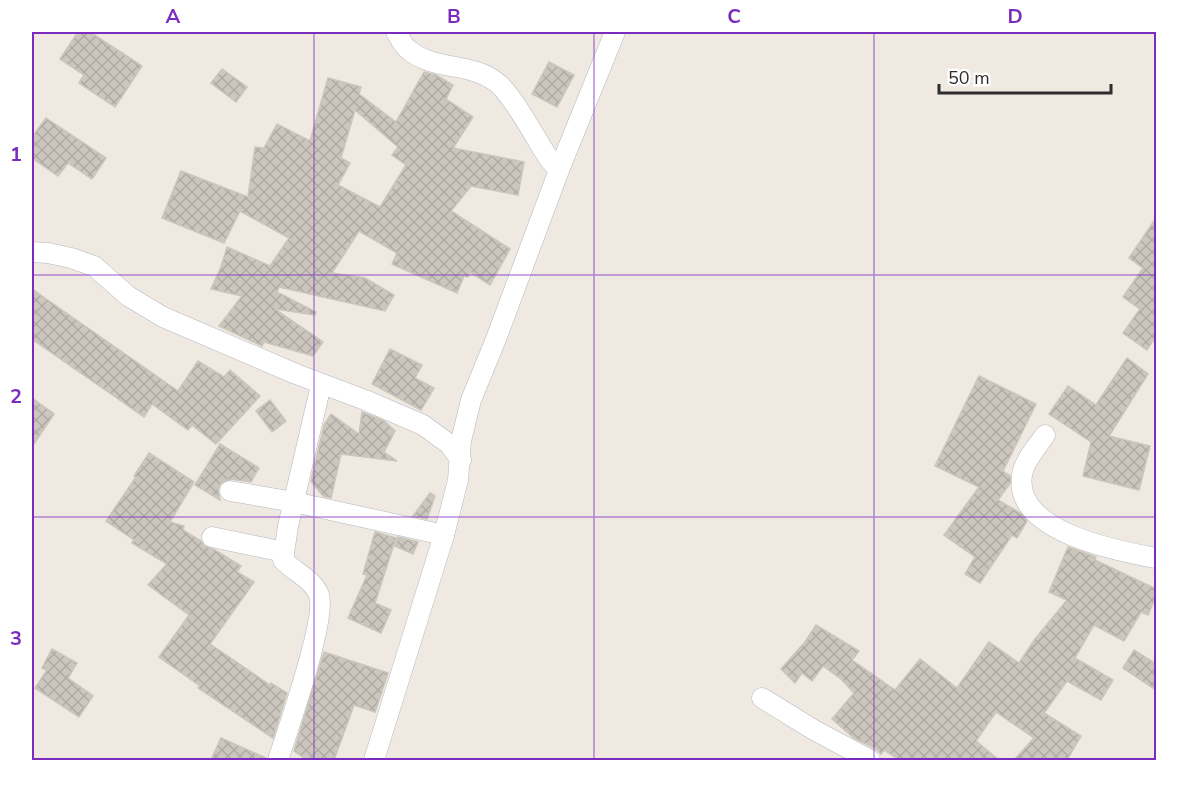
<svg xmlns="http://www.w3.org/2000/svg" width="1188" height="792" viewBox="0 0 1188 792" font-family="'Nunito Sans',sans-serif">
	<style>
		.building { fill: url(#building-cross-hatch); stroke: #cbc5ba; stroke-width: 1.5; fill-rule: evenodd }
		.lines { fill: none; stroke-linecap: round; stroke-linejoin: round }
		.minor-casing { stroke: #b4b7c1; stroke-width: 21 }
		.minor { stroke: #fff; stroke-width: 20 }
		.grid { fill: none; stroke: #7b2cbf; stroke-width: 1.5; stroke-opacity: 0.55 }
		.neatline { fill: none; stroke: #7b2cbf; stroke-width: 2 }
		.grid-label { font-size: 20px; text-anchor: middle; font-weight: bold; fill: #7b2cbf }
	</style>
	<defs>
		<pattern id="building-cross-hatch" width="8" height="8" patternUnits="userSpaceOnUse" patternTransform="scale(1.5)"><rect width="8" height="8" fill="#cbc7bf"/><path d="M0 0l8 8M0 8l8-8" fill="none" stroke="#afaba4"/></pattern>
	</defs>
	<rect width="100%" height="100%" fill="#efe9e1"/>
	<g class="building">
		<path d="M78,32H90L142,66L115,107L79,83L84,75L60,59Z"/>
		<path d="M549,62L574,75L557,107L532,94Z"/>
		<path d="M222,69L247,87L236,102L211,83Z"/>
		<path d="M424,72L436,75L453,85L446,99L473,117L453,148L524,162L518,195L471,186L451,211L510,249L490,285L470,272L468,277L464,276L457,293L392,264L397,253L359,231L332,273L365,278L394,295L385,311L279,287L277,292L316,312L315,315L275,309L323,342L313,356L264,342L262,346L219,326L242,296L211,289L221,267L227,247L270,266L289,238L240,211L224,243L162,218L181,171L248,197L255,147L264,148L277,124L310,141L328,78L361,87L359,94L396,122ZM355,110L398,147L392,155L406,165L380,207L338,185L350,163L341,158Z"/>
		<path d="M46,118L106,158L92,179L68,163L58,176L32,158V137Z"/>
		<path d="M1156,218V336L1147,350L1123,333L1140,309L1123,297L1143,268L1129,258Z"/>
		<path d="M32,289L178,391L198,361L224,377L230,370L260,396L216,444L192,425L188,430L152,404L144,417L32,339Z"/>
		<path d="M390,349L422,365L415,378L434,388L421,410L372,384Z"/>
		<path d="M1127,358L1148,374L1109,436L1150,446L1139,490L1083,476L1091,442L1049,414L1068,386L1096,405Z"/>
		<path d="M979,376L1036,404L1003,471L1010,476L1011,482L998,500L1022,514L1027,521L1017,538L1012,535L980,583L965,574L975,557L944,535L979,487L935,466Z"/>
		<path d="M32,398L54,414L32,447Z"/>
		<path d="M270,400L286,421L272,432L256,411Z"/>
		<path d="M362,412L384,421L395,431L384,452L397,461L341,454L331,498L323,496L311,481L324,425L331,414L359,434Z"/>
		<path d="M220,444L259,468L251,482L231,479L221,483L218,490L220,500L195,485Z"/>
		<path d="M149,453L194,482L170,522L184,526L183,530L201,541L204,546L215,550L241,566L237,572L254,582L210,644L270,685L271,683L287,693L273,738L198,688L200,686L159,657L189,615L148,585L167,564L132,543L134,540L106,521L136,477L134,476Z"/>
		<path d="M430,493L435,496L427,519L413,516Z"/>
		<path d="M375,532L396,538L375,603L391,610L381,633L348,618L367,575L363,574Z"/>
		<path d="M398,537L418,542L413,554L395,546Z"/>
		<path d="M1068,547L1096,557L1095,560L1156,589V596L1148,615L1141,612L1124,641L1094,625L1075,658L1113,680L1101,700L1067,681L1044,713L1081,736L1067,760H1014L1034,738L996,712L976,741L999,760H900L884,750L881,754L876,749L854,738L832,719L854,693L841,679L823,666L812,681L802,673L795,683L781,669L805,642L816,625L859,651L852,660L895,690L920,659L957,688L989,642L1019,663L1035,639L1067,600L1049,592Z"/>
		<path d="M52,649L77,663L68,678L93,696L79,717L35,688L47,670L42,668Z"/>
		<path d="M1134,650L1156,664V690L1123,668Z"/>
		<path d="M324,652L388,673L375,712L354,705L334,760H307L294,751Z"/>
		<path d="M221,738L266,758V760H211Z"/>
	</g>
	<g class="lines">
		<g class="minor-casing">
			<g id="minor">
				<path d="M396,32C400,38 403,46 409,50C434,71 471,62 496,82C512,93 537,141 549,159L559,170"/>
				<path d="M32,252L48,253L71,258L94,266L128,296L163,317L296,374L365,400L423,425L449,444L461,460"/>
				<path d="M1045,435C1037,447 1024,461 1022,475C1013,532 1118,551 1156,558"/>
				<path d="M230,491L294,502L444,535"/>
				<path d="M212,537L284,552"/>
				<path d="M762,698L814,730L870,760"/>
				<path d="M278,760C287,732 327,619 319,595C313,579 294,572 283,560L288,526L321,385"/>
				<path d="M374,760L444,535L458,480L461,441L471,400L496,339L559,170L615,32"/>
			</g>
		</g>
		<use href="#minor" class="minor"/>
	</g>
	<path class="grid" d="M314,32V760M594,32V760M874,32V760M32,275H1156M32,517H1156"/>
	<rect width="1188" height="792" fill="none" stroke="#ffffff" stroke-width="66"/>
	<path d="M939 84v9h172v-9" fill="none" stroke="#2e2e2e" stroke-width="3"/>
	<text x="948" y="84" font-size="18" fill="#2e2e2e" stroke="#ffffff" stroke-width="4.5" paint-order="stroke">50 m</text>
	<rect x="33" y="33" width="1122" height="726" class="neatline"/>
	<g class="grid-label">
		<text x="173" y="23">A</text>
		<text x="454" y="23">B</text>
		<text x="734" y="23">C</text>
		<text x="1015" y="23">D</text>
		<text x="16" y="161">1</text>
		<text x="16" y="403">2</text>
		<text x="16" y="645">3</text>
	</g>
</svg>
